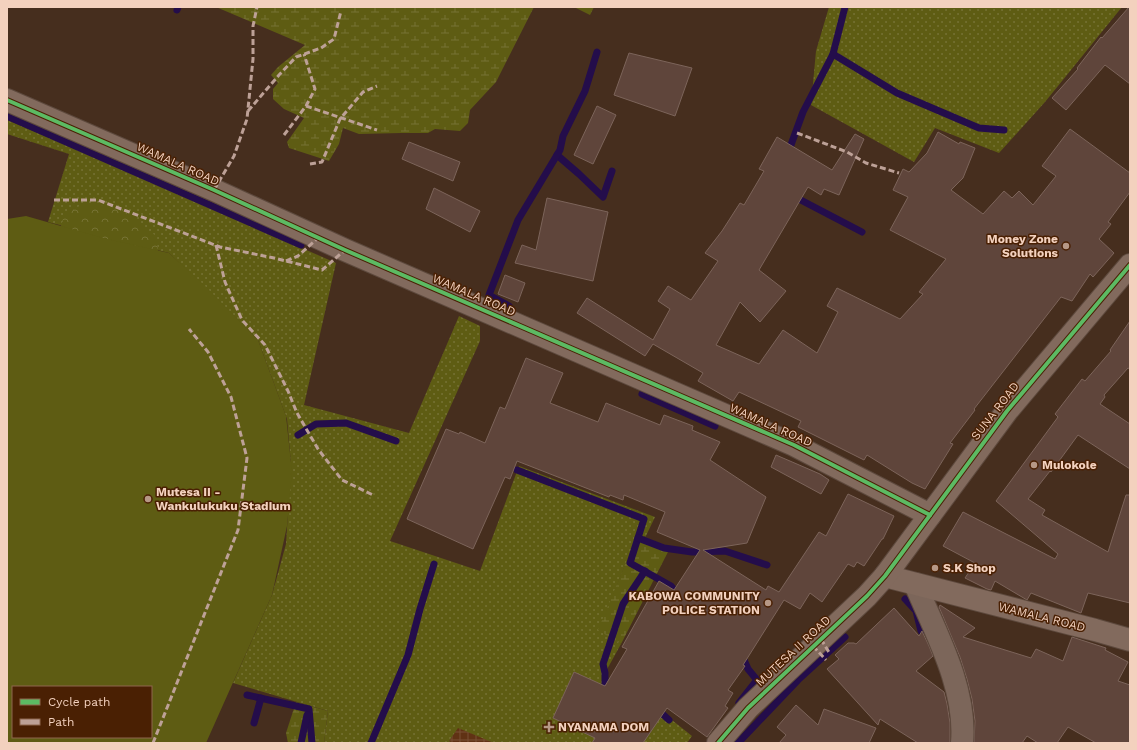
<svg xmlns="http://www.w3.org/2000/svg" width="1137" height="750" viewBox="0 0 1137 750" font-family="'Work Sans',sans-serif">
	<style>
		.industrial { fill: url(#industrial-grid) }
		.grass { fill: url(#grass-dots) }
		.forest { fill: url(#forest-crowns) }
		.wetland { fill: url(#wetland-marsh) }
		.pitch { fill: #5e5c13; fill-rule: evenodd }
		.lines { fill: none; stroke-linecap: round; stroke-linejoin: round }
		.stream { stroke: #240d4b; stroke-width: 7 }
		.building { fill: #5f453b; stroke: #7c645a }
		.street-casing { stroke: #5d493d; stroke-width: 24 }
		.secondary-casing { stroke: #5d493d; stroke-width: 24 }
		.street { stroke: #7c665a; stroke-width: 22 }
		.secondary { stroke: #826a5d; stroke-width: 22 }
		.quiet { stroke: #bda197; stroke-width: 3; stroke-dasharray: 6 3; stroke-linecap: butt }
		.cycleway-casing { stroke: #4a2003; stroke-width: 6 }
		.cycleway { stroke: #5cba63; stroke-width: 4 }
		.poi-dot { fill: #b69886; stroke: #4a2003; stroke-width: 1.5 }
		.labels { text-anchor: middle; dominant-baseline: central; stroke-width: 3; stroke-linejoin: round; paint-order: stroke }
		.street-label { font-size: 12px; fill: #f3d1be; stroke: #4a2003 }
		.poi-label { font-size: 12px; font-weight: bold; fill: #f3d1be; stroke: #4a2003; text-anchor: start }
	</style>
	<defs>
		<pattern id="industrial-grid" width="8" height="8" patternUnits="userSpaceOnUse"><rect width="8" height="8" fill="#603214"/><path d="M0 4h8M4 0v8" fill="none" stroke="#774f34"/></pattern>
		<pattern id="grass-dots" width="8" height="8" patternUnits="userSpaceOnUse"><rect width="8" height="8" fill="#5e5c13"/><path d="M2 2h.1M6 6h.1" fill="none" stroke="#767234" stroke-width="1.8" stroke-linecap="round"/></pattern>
		<pattern id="forest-crowns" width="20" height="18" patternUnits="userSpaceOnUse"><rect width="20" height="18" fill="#5e5c13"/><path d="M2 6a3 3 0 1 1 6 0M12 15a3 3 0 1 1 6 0" fill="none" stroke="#767234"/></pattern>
		<pattern id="wetland-marsh" width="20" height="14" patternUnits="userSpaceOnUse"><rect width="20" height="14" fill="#5e5c13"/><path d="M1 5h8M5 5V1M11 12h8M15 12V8" fill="none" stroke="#767234"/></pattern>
	</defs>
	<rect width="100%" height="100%" fill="#462e1e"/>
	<path class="industrial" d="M458,727L496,743H452L449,741Z"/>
	<g class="grass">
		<path d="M829,7H1122L1045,102L999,153L935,128L914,162L811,105L816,51Z"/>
		<path d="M7,120L95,157L336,263L304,405L409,433L459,316L480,326V341L390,541L480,571L519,466L655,517L644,540L646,536L636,538L599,630L621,644L605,673V685L614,695L648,701L692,736L687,743H494L458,728L449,741L453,743H324L328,711L233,683L272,595L286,544L291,464L287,419L258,340L169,253L48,222L69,154L7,134Z"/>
	</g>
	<path class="forest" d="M83,204L116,206L156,236L159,258L54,251L64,215Z"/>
	<g class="wetland">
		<path d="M216,7H534L496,82L470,110L468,123L460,131L435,129L428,133H401L359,134L343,128L339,144L329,161L289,148L287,142L304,118L284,109L273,99V89L278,83L271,75L278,67L305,45Z"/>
		<path d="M574,7H594L590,15Z"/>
		<path d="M636,538L670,548L621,644L598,630Z"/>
		<path d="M296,702L328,711L324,743H288L286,733Z"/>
	</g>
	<path class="pitch" d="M26,216L103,238L169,253L204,285L258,340L286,416L292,472L287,526L272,595L206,743H7V219ZM13,687H151V737H13Z"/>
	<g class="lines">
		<g class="stream">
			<path d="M845,7L833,54L897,93L979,128L1004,130"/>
			<path d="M177,10L178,7"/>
			<path d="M7,116L301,245"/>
			<path d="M788,153L803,112L833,54"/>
			<path d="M557,155L579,174L603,197L612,171"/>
			<path d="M794,195L795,197L862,232"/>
			<path d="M509,306L489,295L518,220L560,150L563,136L585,91L597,52"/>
			<path d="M642,394L715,426"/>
			<path d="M298,435L316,424L346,423L396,441"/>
			<path d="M517,470L644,519L630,563L671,586L676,592L675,599"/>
			<path d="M638,538L664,548L692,552L725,551L767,565"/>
			<path d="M905,599L916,611L921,631"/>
			<path d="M739,657L744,660L748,669L757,680L739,703"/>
			<path d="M612,693L605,685V673L603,664L623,604L645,571"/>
			<path d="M247,695L309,709L312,743"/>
			<path d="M656,708L669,720"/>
			<path d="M254,723L261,698"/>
			<path d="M301,743L307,715"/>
			<path d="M371,743L408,655L420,609L434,564"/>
			<path d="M738,743L798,680L845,637"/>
		</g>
	</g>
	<g class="building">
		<path d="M1129,7H1130V84L1105,65L1066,110L1052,98L1078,69L1077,68L1101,37L1102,38Z"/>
		<path d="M629,53L692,68L675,116L614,95Z"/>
		<path d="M597,106L616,115L593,164L574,155Z"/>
		<path d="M1070,129L1130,173V192L1108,222L1111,224L1099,239L1114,253L1093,277L1090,274L1072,301L1061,297L974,409L975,410L950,443L953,444L925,489L912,483L867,455L864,460L798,427L801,421L739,392L733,401L698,381L703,373L653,344L645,356L577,313L587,298L653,340L670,309L658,301L668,286L691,300L718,261L705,253L722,231L740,203L744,205L764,171L759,169L777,137L832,170L855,134L864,139L839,195L824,189L821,195L808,187L759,270L786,291L760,322L740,302L716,345L759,364L783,330L817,353L838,312L827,306L837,288L900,319L923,294L919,292L946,259L890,230L908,197L893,190L903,169L909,172L927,153L938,132L959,144L960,142L975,148L963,178L951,190L983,214L1004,191L1012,198L1019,191L1033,205L1056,176L1042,166Z"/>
		<path d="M409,142L460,162L453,181L402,159Z"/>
		<path d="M434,188L480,211L470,232L426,209Z"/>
		<path d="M547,198L608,212L593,281L515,263L522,245L536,250Z"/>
		<path d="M505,275L525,283L518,302L498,294Z"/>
		<path d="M1130,321V369L1128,368L1104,395L1105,397L1100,404L1130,424V469L1078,435L1051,472L1050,471L1028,499L1045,510L1042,515L1108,552L1126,495H1130V603L1088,593L1081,613L1031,593L1027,600L995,581L991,590L987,589L965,578L975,563L943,546L963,512L1055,559L1058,554L996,501L1058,417L1055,414L1082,379L1085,381L1111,351L1110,350Z"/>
		<path d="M526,358L563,373L550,403L598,422L606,403L660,425L664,415L693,426L692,430L720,442L710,460L766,497L747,543L703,550L766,590L768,586L779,592L819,532L826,536L848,494L894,516L883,539H882L864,566L857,562L854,567L848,564L822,602L810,593L800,609L784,600L743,665L745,666L728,690L733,693L725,706L728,708L707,737L667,708L643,743H592L595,738L553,718L574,672L605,686L627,649L622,647L659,581L674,590L700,550L657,532L665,512L624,495L623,500L610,495L609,497L517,461L510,479L505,477L473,549L407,519L446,429L459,434L460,432L485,443L500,407L505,409Z"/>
		<path d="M776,455L820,474L829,480L821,494L771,467Z"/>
		<path d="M940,605L975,628L963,637L1031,658L1036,649L1063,661L1072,637L1106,648L1105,650L1128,662L1118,681L1130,685V743H1096L1068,727L1057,743H1038L1027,736L1022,743H974L975,721L972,699L967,679L960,657L939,607Z"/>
		<path d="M894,608L919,636L922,631L929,646L933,656L916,671L944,692L947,704L950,723V743H918L880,719L878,725L827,669L839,659L835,655L848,643H854L856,644Z"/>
		<path d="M796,705L818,725L824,709L876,728L869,743H779L786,735L777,727Z"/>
	</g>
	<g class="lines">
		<g class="street-casing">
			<path id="street" d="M915,584C936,633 967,689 962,743"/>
		</g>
		<g class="secondary-casing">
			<g id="secondary">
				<path d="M7,100L214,190L345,250L794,445L930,515"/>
				<path d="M885,576L1095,630L1130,640"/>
				<path d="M718,743L748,708L867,596L885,576L1007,411L1130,265"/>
			</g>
		</g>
		<use href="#street" class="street"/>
		<use href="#secondary" class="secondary"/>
		<g class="quiet">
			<path d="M306,106L377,130"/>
			<path d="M248,111L279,75L296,57L321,48L334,39L341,11"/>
			<path d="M797,133L847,152L866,163L899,173"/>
			<path d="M284,135L306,106L315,89L304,54"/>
			<path d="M310,164L322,162L340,119L363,92L377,86"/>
			<path d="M214,190L234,156L247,119L253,59V26L257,7"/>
			<path d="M54,200H98L220,247L274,258L322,270L345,250"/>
			<path d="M216,245L225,282L242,320L265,345L288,391L297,413L318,449L342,480L373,495"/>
			<path d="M286,261L298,256L319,237"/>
			<path d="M821,639L830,654"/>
			<path d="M813,646L826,660"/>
			<path d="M153,743L238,530L247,458L231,397L208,352L189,329"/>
		</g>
		<g class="cycleway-casing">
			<g id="cycleway">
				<path d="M7,100L214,190L345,250L794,445L930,515"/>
				<path d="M718,743L748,708L867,596L885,576L1007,411L1130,265"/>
			</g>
		</g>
		<use href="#cycleway" class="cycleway"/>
	</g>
	<g class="poi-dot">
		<circle cx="1066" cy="246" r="4"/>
		<circle cx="1034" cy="465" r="4"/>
		<circle cx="148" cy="499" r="4"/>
		<circle cx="935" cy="568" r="4"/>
		<circle cx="768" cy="603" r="4"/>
		<path d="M547 721h4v4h4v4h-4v4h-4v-4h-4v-4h4z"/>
	</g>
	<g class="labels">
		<g class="street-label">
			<text transform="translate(178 164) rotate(24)">WAMALA ROAD</text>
			<text transform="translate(474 295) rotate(23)">WAMALA ROAD</text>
			<text transform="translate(995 411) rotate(-52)">SUNA ROAD</text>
			<text transform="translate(771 425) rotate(24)">WAMALA ROAD</text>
			<text transform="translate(1042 617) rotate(14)">WAMALA ROAD</text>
			<text transform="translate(793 651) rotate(-43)">MUTESA II ROAD</text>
		</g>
		<g class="poi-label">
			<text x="1058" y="239" text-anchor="end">Money Zone<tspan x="1058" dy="14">Solutions</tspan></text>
			<text x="1042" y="465">Mulokole</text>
			<text x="156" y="492">Mutesa II -<tspan x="156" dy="14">Wankulukuku Stadium</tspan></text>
			<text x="943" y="568">S.K Shop</text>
			<text x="760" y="596" text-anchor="end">KABOWA COMMUNITY<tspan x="760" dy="14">POLICE STATION</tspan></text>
			<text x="558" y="727">NYANAMA DOM</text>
		</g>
	</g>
	<rect width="1137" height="750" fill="none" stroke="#f3d1be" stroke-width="16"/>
	<rect x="12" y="686" width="140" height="52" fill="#4a2003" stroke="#8e674e"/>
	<rect x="20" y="699" width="20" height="6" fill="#5cba63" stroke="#8e674e"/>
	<text x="48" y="706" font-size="12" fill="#f3d1be">Cycle path</text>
	<rect x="20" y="719" width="20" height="6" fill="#bda197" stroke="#8e674e"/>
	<text x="48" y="726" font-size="12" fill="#f3d1be">Path</text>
</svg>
